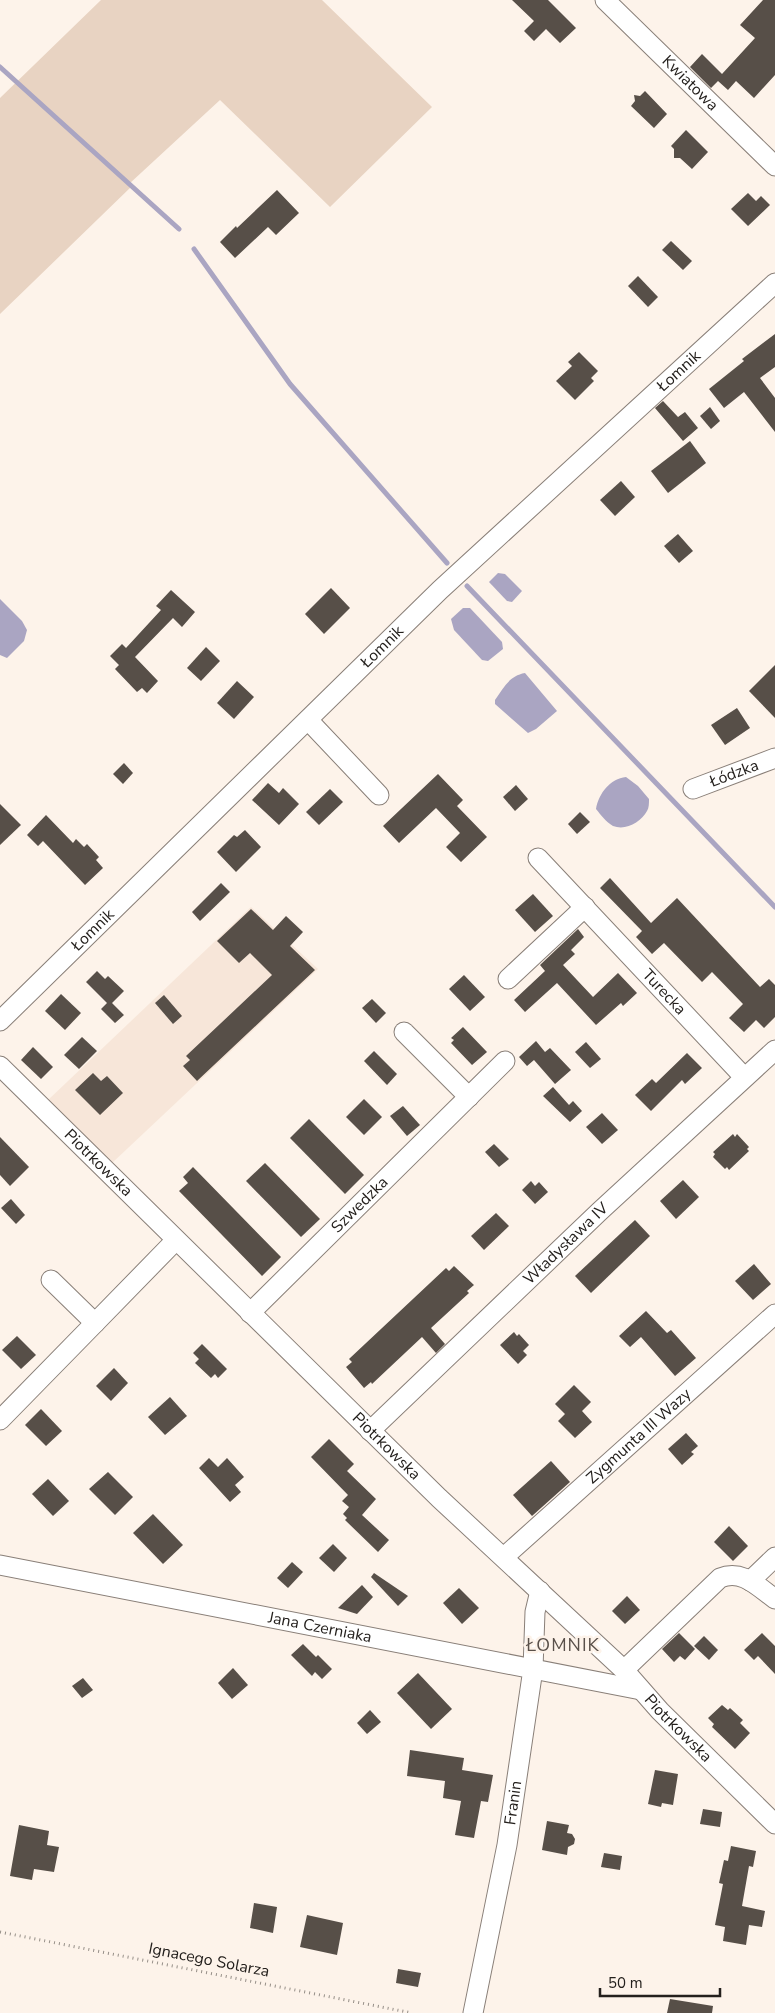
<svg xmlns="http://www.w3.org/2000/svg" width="775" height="2013" viewBox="0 0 775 2013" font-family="'Nunito Sans',sans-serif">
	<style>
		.built { fill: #f7e6d9 }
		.green { fill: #e8d3c2 }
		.water { fill: #aaa5c2 }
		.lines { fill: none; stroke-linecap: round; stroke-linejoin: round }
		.stream { stroke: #aaa5c2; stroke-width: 5 }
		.building { fill: #574f48 }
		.minor-casing { stroke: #897f78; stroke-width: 21 }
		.path { stroke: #958e87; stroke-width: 3; stroke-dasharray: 1 4; stroke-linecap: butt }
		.minor { stroke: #fff; stroke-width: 19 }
		.labels { text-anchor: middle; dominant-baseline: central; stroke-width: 5; stroke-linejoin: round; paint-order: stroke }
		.street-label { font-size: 16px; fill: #24201d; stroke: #fdf3ea }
		.neighbourhood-label { font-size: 18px; letter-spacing: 1px; fill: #59504a; stroke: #fdf3ea }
	</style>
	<rect width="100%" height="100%" fill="#fdf3ea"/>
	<path class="built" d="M251,907L318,969L111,1164L47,1101Z"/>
	<path class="green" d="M101,0H322L432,107L330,207L220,100L129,184L131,187L0,314V98Z"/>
	<g class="water">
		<path d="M498,573L505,574L522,591L512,602L507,601L489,582Z"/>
		<path d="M0,599L22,621L27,630L24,641L7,658L0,655Z"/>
		<path d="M463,608H470L502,642L503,649L488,661L482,660L454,630L451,619Z"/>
		<path d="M525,673L557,711L536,729L528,733L495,704V700C504,687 509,676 525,673Z"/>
		<path d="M626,777L638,786L649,799C649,803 649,808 647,811C641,822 626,831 613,826C606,822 601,815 596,809C599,793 610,779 626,777Z"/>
	</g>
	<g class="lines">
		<g class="stream">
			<path d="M0,67L179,229"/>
			<path d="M194,249L290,384L447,563"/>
			<path d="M467,586L775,907"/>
		</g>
	</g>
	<g class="building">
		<path d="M512,0H548L576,28L560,43L546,29L534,41L524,31L534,21Z"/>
		<path d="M763,0H775V75L754,98L736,81L728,90L718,81L711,88L690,67L702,54L722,74L755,38L740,25Z"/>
		<path d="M645,91L667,114L654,128L631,106L635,101L634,95L640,96Z"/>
		<path d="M686,130L708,152L692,169L680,158H674V149L671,146Z"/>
		<path d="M277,190L299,213L276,235L268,227L235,258L220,242L236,226L237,228Z"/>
		<path d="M748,193L756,201L761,196L770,205L748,226L731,209Z"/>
		<path d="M671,241L692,261L683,270L662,250Z"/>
		<path d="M638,276L658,297L648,307L628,286Z"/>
		<path d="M775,334V367L760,378L775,398V432L744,392L724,408L709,389L744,361L742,359Z"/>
		<path d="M579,352L598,371L591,378L594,381L575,400L556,381L572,366L568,362Z"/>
		<path d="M663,401L678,417L685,412L698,428L683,441L655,408Z"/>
		<path d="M710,407L720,421L711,429L700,416Z"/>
		<path d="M690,441L706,463L668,493L651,471Z"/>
		<path d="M621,481L635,497L615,516L600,500Z"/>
		<path d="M678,534L693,551L679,563L664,546Z"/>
		<path d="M331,588L350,608L324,634L305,614Z"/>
		<path d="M171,590L195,612L182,627L173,618L135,657L158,681L147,693L142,688L137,692L115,669L119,665L110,656L122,644L126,648L149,623L161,610L156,606Z"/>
		<path d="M206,647L220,661L201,681L187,668Z"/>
		<path d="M775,665V718L749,691Z"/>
		<path d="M237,681L254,697L234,719L217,703Z"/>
		<path d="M737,708L750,728L725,745L711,725Z"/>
		<path d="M124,763L133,773L123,784L113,774Z"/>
		<path d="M438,774L463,800L457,806L487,837L461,862L446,847L460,833L436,808L399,843L383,826Z"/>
		<path d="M268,783L279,793L283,788L299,804L279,825L252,800Z"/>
		<path d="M516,785L528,799L515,811L503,797Z"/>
		<path d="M330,789L343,802L319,825L306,812Z"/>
		<path d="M0,804L21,825L0,845Z"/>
		<path d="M580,812L590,822L577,834L568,824Z"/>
		<path d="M46,815L73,843L76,839L84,847L87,844L99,857L96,860L103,868L85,885L43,841L38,846L27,835Z"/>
		<path d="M245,830L261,847L236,872L217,852L234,835L237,837Z"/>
		<path d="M610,878L651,923L677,898L760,987L769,979L775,985V1017L764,1028L756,1020L744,1032L729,1018L743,1004L712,972L702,982L664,943L652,954L636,937L642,931L600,888Z"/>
		<path d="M221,883L230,892L200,921L192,912Z"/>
		<path d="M533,894L553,916L535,932L515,910Z"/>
		<path d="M251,909L273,930L286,916L303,932L290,946L315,970L197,1081L183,1066L190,1060L186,1056L272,975L250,953L239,963L217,941Z"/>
		<path d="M578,929L584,937L571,950L575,954L563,965L577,980L593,997L618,973L637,993L623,1006L621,1003L596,1025L557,983L525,1012L514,1000L545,971L540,965Z"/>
		<path d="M97,971L105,979L108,976L124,991L112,1003L124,1015L115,1023L101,1009L107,1003L86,982Z"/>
		<path d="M464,975L485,997L470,1011L449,989Z"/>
		<path d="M61,994L81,1013L65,1030L45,1011Z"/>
		<path d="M164,995L182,1016L173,1024L155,1003Z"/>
		<path d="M372,999L386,1013L376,1023L362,1008Z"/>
		<path d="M463,1027L487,1052L472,1065L451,1043L454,1040L451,1038Z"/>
		<path d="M82,1037L97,1051L79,1069L64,1055Z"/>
		<path d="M536,1041L545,1052L550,1048L571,1070L555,1084L534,1060L527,1066L519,1057Z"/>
		<path d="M586,1042L601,1059L590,1068L575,1052Z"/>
		<path d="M33,1047L53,1067L41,1079L21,1060Z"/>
		<path d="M374,1051L397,1074L387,1085L364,1061Z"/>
		<path d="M687,1053L702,1068L685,1084L682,1080L651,1111L635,1095L652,1079L656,1083Z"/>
		<path d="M93,1073L101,1081L107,1076L123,1093L100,1115L75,1090Z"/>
		<path d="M553,1087L569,1105L573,1101L582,1111L570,1122L543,1096Z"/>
		<path d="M364,1099L382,1117L364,1135L346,1117Z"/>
		<path d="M403,1106L420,1125L407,1136L390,1116Z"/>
		<path d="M602,1113L618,1130L602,1144L586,1127Z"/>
		<path d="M309,1119L364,1175L345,1194L290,1138Z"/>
		<path d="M733,1134L735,1137L737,1134L749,1147L747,1149L749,1151L729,1170L727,1167L725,1169L713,1157L715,1154L713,1152Z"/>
		<path d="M0,1137L29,1167L10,1186L0,1175Z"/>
		<path d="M494,1144L509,1159L499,1167L485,1152Z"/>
		<path d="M265,1163L320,1219L301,1237L246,1181Z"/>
		<path d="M193,1167L281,1257L262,1276L179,1191L188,1183L183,1177Z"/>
		<path d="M683,1180L699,1197L676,1219L660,1201Z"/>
		<path d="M531,1181L535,1186L539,1182L548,1192L535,1204L522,1190Z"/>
		<path d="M11,1199L25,1215L16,1224L1,1208Z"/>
		<path d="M496,1213L509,1226L484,1250L471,1236Z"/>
		<path d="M635,1220L650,1236L591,1293L575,1276Z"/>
		<path d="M754,1264L771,1284L753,1300L735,1281Z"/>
		<path d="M454,1266L474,1285L467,1291L469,1293L431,1328L445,1344L436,1353L422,1337L372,1384L371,1382L364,1388L346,1367L352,1362L349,1359L446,1268L449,1271Z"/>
		<path d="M646,1311L667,1333L671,1330L696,1358L675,1376L641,1337L630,1347L619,1336Z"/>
		<path d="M514,1332L517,1336L519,1334L529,1345L523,1351L527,1355L518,1364L500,1345Z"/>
		<path d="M17,1336L36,1355L21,1369L2,1350Z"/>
		<path d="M202,1344L227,1369L218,1378L215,1374L211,1378L195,1363L199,1359L193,1353Z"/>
		<path d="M114,1368L128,1383L111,1401L96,1386Z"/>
		<path d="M574,1385L591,1402L582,1411L592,1422L575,1438L558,1421L565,1414L555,1404Z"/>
		<path d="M170,1397L187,1416L165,1435L148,1417Z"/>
		<path d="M41,1409L62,1431L46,1446L25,1425Z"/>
		<path d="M686,1433L698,1446L691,1452L694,1454L682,1465L668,1449Z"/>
		<path d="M329,1439L354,1464L347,1471L376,1499L362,1515L389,1540L378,1552L345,1520L347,1518L343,1514L349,1507L342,1501L348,1495L311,1457Z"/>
		<path d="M209,1458L218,1467L227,1458L244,1477L235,1485L241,1492L230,1502L199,1468Z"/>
		<path d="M551,1461L570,1482L532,1516L513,1495Z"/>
		<path d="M108,1472L133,1497L115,1515L89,1489Z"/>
		<path d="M48,1479L69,1501L53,1516L32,1494Z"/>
		<path d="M153,1514L183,1545L163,1564L133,1533Z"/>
		<path d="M729,1526L748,1546L733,1561L714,1542Z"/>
		<path d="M333,1544L347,1558L334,1572L319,1558Z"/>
		<path d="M292,1562L303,1572L288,1588L277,1578Z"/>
		<path d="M374,1573L408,1596L398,1606L371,1577Z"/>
		<path d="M362,1585L373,1597L357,1614L338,1608Z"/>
		<path d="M459,1588L479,1608L462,1624L443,1603Z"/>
		<path d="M627,1596L640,1610L625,1624L612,1611Z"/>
		<path d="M679,1633L695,1649L685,1660L680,1656L674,1662L662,1649Z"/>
		<path d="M762,1633L775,1646V1674L758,1656L754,1660L744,1650Z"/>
		<path d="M704,1636L718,1650L709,1660L694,1646Z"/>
		<path d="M303,1644L316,1657L318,1655L332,1669L322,1679L315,1672L312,1676L291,1655Z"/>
		<path d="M233,1668L248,1685L232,1699L218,1683Z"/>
		<path d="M418,1673L452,1709L431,1729L397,1693Z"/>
		<path d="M83,1678L93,1690L82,1698L72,1686Z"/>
		<path d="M722,1705L728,1710L730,1708L743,1720L740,1723L750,1733L735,1749L712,1727L714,1724L708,1718Z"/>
		<path d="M370,1710L381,1722L367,1734L357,1723Z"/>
		<path d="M410,1750L464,1758L462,1770L493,1775L488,1802L481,1801L474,1838L455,1835L461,1801L443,1798L445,1781L407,1776Z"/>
		<path d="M655,1770L678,1774L673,1805L662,1803L661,1807L648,1804Z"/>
		<path d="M703,1809L722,1812L720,1827L700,1824Z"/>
		<path d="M547,1821L569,1825L567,1833L572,1834L575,1839L574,1844L568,1847L567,1855L542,1850Z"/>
		<path d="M19,1825L49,1831L47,1845L59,1847L54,1872L34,1869L32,1880L10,1876Z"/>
		<path d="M731,1846L756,1851L753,1867L749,1866L742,1906L765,1911L762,1927L749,1925L746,1945L723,1941L725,1927L715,1925L723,1884L719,1883L724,1860L728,1861Z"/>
		<path d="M604,1853L622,1856L620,1870L601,1867Z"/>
		<path d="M254,1903L277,1907L273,1933L250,1928Z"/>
		<path d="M307,1915L343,1923L337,1955L300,1947Z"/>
		<path d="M398,1969L421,1973L418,1987L396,1983Z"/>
		<path d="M670,1999L713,2006L712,2013H667Z"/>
	</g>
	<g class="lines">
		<g class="minor-casing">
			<g id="minor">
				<path id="s1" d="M605,0L775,166"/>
				<path d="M308,720L379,795"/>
				<path id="s2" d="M693,789L775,758"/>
				<path id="s3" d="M538,858L744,1077"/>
				<path d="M508,979L585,907"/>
				<path id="s4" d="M0,1021L440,590L775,283"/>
				<path d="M404,1032L469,1097"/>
				<path id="s5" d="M0,1066L439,1498L624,1670L660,1711L775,1824"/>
				<path d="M51,1280L95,1323L176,1240"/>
				<path id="s6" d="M250,1313L505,1061"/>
				<path d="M0,1420L95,1323"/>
				<path id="s7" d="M370,1431L600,1211L775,1050"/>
				<path id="s8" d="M504,1557L775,1314"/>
				<path id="s9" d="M0,1565L641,1690"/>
				<path d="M750,1581L775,1557"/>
				<path d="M624,1670L720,1578C742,1569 757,1586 775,1599"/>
				<path id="s10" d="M473,2013L507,1845L533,1669L535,1612L540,1591"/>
			</g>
		</g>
		<path class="path" d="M0,1932L412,2013"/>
		<use href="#minor" class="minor"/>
	</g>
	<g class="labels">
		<g class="street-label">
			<text stroke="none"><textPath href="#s1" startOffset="119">Kwiatowa</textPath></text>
			<text stroke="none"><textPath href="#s4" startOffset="940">Łomnik</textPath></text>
			<text stroke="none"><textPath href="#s4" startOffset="535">Łomnik</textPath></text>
			<text stroke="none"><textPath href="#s2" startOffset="44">Łódzka</textPath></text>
			<text stroke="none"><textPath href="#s4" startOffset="130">Łomnik</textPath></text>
			<text stroke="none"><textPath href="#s3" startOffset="184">Turecka</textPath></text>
			<text stroke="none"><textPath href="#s5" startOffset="138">Piotrkowska</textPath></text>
			<text stroke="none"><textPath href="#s6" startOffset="154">Szwedzka</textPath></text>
			<text stroke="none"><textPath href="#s7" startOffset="271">Władysława IV</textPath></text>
			<text stroke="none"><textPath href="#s8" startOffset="181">Zygmunta III Wazy</textPath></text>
			<text stroke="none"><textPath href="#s5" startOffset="542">Piotrkowska</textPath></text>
			<text stroke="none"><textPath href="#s9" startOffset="326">Jana Czerniaka</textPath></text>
			<text stroke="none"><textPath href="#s5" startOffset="948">Piotrkowska</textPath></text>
			<text stroke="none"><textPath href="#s10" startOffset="214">Franin</textPath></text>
			<text transform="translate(209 1960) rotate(11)">Ignacego Solarza</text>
		</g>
		<g class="neighbourhood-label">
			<text x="563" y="1645">ŁOMNIK</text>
		</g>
	</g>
	<path d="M600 1988v8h120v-8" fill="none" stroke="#24201d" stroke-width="2.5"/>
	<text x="608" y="1988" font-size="15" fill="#24201d" stroke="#fdf3ea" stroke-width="4" paint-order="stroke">50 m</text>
</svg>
